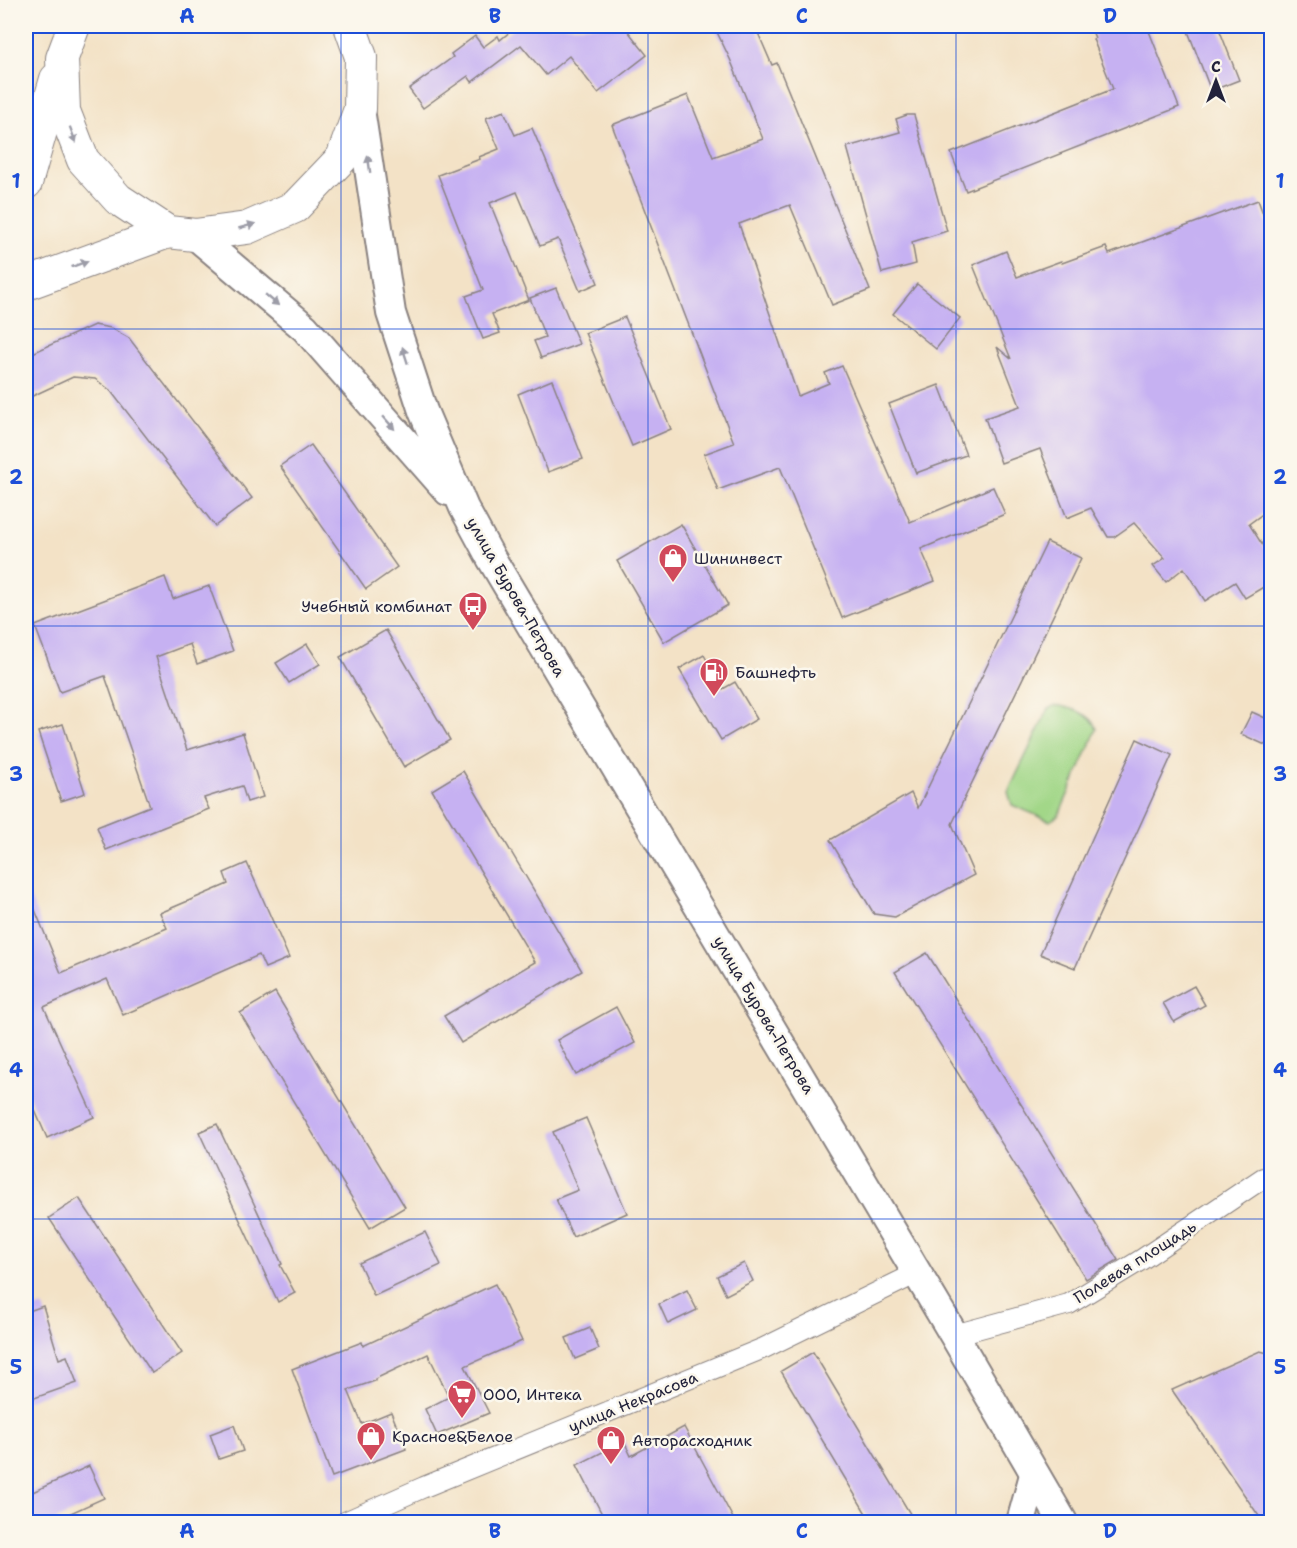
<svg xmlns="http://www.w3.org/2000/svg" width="1297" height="1548" viewBox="0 0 1297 1548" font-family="'Shantell Sans',sans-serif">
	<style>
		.green { fill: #a2d788; stroke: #627c62; stroke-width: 1.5 }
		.building { fill: #c6b1f2 }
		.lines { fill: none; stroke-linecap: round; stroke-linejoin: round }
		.minor-casing { stroke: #8a8280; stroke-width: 22 }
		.secondary-casing { stroke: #8a8280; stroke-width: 32 }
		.primary-casing { stroke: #8a8280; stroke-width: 34 }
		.minor { stroke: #fff; stroke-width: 20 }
		.secondary { stroke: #fff; stroke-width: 28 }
		.primary { stroke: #fff; stroke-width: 32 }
		.oneway { fill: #9c9ca7 }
		.grid { fill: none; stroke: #1d4ed8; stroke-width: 1.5; stroke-opacity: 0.55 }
		.labels { text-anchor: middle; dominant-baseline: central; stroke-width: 5; stroke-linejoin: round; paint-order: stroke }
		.poi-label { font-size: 16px; fill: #22223b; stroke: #fbf7ec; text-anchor: start }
		.street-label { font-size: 16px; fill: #22223b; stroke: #fbf7ec }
		.neatline { fill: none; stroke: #1d4ed8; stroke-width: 2 }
		.grid-label { font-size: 20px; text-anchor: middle; font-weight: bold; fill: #1d4ed8 }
	</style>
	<rect width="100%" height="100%" fill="#fbf7ec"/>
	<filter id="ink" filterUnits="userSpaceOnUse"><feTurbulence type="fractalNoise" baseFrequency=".0167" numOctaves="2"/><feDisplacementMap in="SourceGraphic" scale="12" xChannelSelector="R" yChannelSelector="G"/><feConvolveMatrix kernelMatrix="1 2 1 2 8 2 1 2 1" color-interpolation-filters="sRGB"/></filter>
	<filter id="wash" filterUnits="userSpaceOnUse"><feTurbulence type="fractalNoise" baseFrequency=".008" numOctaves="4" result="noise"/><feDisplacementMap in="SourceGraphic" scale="24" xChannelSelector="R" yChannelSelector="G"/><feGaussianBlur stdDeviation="1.35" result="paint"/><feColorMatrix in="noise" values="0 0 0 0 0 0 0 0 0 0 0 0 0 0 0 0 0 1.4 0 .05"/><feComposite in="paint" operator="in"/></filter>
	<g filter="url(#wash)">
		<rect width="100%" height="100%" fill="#f3e2c6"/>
		<path class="green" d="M1053,706C1067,705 1093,714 1097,729L1059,815L1050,821L1012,805L1008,792L1048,710Z"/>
		<g id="blocks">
			<g class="building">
				<path d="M517,26H624L647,55L598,93L569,56L546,75L521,45L472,82L468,76L423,108L409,89L453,57L451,54L475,36L483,47L498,36L500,40Z"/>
				<path d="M714,26H755L772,65L777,63L870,290L832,305L790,205L739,224L798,396L829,383L825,373L842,366L910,522L993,487L1005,514L921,549L935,581L842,618L780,467L718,490L704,454L734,443L612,125L688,95L713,157L763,139L730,59Z"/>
				<path d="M1090,26H1147L1179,107L966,191L951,153L1113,89L1093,39L1095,38Z"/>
				<path d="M1186,26H1218L1239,80L1211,91Z"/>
				<path d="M504,111L515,135L532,128L598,283L580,291L558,239L540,246L517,192L490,203L529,300L492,314L500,333L483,339L466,296L483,290L438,175L480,159L479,157L499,149L486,118Z"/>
				<path d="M907,115H914L947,231L912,242L916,264L882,273L847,147L900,132L896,119Z"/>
				<path d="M1258,200L1272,238V507L1249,524L1272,560V582L1245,598L1235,582L1205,601L1184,568L1166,582L1153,566L1165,558L1134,523L1114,537H1108L1091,508L1067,518L1040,449L1001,463L985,418L1020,406L997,347L1011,359L973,265L1006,251L1017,277L1061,261L1062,263L1106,247L1109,254Z"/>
				<path d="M917,284L960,318L936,349L893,314Z"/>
				<path d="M556,288L579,344L541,358L534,341L545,337L530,298Z"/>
				<path d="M625,317L671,429L632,446L585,333Z"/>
				<path d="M94,325L111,328L129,338L252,498L215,526L110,390L95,379L73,377L26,399V356Z"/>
				<path d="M552,380L583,459L548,472L518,394Z"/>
				<path d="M939,385L966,455L916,473L889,404Z"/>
				<path d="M311,445L397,567L366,589L280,466Z"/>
				<path d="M681,524L728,605L664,642L617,561Z"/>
				<path d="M1047,542L1081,558L952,824L974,875L895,917L874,914L830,840L911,793L918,808Z"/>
				<path d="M165,577L173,599L209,586L233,651L197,664L190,644L156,657L187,750L243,733L263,797L247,802L242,786L204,798L209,809L106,850L97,827L150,806L105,676L60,692L35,626Z"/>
				<path d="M386,630L450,740L404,767L340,657Z"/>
				<path d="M307,644L320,664L289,683L276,663Z"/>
				<path d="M704,655L723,689L735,682L757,719L721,740L679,669Z"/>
				<path d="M1252,712L1272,721V748L1241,734Z"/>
				<path d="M63,724L85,793L61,801L38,732Z"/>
				<path d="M1137,739L1172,755L1075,968L1040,954Z"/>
				<path d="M463,771L582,971L461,1043L444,1016L535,962L432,790Z"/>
				<path d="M247,863L289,958L265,968L259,955L123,1015L107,979L44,1007L94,1117L47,1138L26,1090V888L61,973L167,928L160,913L228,884L224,873Z"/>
				<path d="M927,953L1118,1260L1086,1279L895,972Z"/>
				<path d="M1194,986L1205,1005L1174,1022L1163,1003Z"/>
				<path d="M275,992L405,1207L370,1228L240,1013Z"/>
				<path d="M616,1007L635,1043L576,1075L557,1040Z"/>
				<path d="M586,1118L627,1213L573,1237L556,1199L578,1190L553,1132Z"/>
				<path d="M217,1124L282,1264L280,1265L295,1293L278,1302L199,1132Z"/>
				<path d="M79,1198L182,1353L152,1373L49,1218Z"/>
				<path d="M425,1232L441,1265L374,1296L359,1263Z"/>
				<path d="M744,1263L753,1281L726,1295L717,1276Z"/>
				<path d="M495,1284L522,1341L465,1366L489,1413L437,1435L425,1409L449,1397L428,1354L375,1379V1381L348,1390L362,1424L391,1412L406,1449L332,1477L292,1369L362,1342L363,1346Z"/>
				<path d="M687,1290L697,1310L668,1324L659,1304Z"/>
				<path d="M43,1306L59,1359L67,1356L77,1383L26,1401V1312Z"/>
				<path d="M590,1328L599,1349L575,1359L566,1338Z"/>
				<path d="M1260,1351L1272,1354V1522H1263L1172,1390Z"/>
				<path d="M813,1352L915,1522H871L781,1371Z"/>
				<path d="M234,1425L243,1451L219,1459L210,1434Z"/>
				<path d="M684,1427L735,1522H606L577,1465L624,1441L631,1456Z"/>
				<path d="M89,1466L104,1498L51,1522H26V1495Z"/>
			</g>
		</g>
	</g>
	<g filter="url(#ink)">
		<use href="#blocks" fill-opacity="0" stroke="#8a8280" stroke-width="1.5"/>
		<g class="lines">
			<g class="minor-casing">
				<g id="minor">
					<path d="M954,1335L1069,1304L1141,1260L1263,1178L1272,1182"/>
					<path d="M345,1522L424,1487L764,1348L917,1273"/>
				</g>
			</g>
			<g class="secondary-casing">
				<g id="secondary">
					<path d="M360,109L391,313L423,411L464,508L491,558L954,1335L1063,1522"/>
					<path d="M195,235L305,328L448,491"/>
					<path d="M1021,1522L1034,1475"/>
				</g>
			</g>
			<g class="primary-casing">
				<g id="primary">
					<path d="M74,26L62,58L64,111L83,160L118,199L168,232L195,235L247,228L295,207L342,158L360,109L361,57L350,26"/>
					<path d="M26,183L56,79"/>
					<path d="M26,284L168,232"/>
				</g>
			</g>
			<use href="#minor" class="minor"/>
			<use href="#secondary" class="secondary"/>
			<use href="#primary" class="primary"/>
		</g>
		<defs><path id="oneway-solid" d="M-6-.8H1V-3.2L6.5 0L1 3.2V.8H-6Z" transform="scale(1.5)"/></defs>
		<g class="oneway">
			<use href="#oneway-solid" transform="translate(73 135) rotate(69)"/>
			<use href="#oneway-solid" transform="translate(369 164) rotate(-98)"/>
			<use href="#oneway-solid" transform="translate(247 226) rotate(-16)"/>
			<use href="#oneway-solid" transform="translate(80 264) rotate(-20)"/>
			<use href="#oneway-solid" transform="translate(272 300) rotate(40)"/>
			<use href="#oneway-solid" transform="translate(405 355) rotate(-108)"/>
			<use href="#oneway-solid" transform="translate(389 423) rotate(49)"/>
		</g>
	</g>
	<path class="grid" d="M341,26V1522M648,26V1522M956,26V1522M26,329H1272M26,626H1272M26,922H1272M26,1219H1272"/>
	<defs>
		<g id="shop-pin" transform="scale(1.5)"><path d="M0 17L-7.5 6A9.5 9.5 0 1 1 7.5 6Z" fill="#d1495b" stroke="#fbf7ec"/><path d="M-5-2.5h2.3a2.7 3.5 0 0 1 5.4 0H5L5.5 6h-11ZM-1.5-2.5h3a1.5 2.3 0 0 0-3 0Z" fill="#fff"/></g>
		<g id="bus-pin" transform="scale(1.5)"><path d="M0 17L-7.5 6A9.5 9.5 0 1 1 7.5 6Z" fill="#d1495b" stroke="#fbf7ec"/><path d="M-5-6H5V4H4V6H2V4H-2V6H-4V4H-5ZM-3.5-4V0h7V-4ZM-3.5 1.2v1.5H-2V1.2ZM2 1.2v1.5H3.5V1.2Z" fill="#fff"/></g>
		<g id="fuel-pin" transform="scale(1.5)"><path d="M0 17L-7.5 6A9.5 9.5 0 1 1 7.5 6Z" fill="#d1495b" stroke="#fbf7ec"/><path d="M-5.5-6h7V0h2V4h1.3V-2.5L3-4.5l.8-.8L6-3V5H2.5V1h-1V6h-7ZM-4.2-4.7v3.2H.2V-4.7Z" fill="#fff"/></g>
		<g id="supermarket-pin" transform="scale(1.5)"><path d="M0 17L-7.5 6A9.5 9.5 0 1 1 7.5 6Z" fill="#d1495b" stroke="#fbf7ec"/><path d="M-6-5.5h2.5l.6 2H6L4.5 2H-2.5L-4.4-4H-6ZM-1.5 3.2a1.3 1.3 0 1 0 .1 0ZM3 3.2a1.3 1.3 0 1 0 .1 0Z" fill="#fff"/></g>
	</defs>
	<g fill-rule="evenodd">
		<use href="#shop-pin" x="673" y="558"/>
		<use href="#bus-pin" x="473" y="606"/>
		<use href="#fuel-pin" x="714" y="672"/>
		<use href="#supermarket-pin" x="462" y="1394"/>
		<use href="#shop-pin" x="371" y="1436"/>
		<use href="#shop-pin" x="611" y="1440"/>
	</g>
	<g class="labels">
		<g class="poi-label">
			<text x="694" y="558">Шининвест</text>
			<text x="452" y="606" text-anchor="end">Учебный комбинат</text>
			<text x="735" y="672">Башнефть</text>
			<text x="483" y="1394">ООО, Интека</text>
			<text x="392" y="1436">Красное&amp;Белое</text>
			<text x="632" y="1440">Авторасходник</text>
		</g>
		<g class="street-label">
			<text transform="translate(516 597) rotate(60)">улица Бурова-Петрова</text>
			<text transform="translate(764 1015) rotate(59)">улица Бурова-Петрова</text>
			<text transform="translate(1135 1262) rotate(-32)">Полевая площадь</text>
			<text transform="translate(633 1402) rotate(-22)">улица Некрасова</text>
		</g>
	</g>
	<rect width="1297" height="1548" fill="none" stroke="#fbf7ec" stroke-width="66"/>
	<g transform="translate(1216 81)" stroke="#fbf7ec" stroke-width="4.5" paint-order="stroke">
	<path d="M0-4.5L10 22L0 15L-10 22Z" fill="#22223b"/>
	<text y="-9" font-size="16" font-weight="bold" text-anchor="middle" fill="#22223b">С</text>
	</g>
	<rect x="33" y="33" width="1231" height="1482" class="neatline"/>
	<g class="grid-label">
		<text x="187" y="23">A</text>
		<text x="495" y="23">B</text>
		<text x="802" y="23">C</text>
		<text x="1110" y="23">D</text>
		<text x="16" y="188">1</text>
		<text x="1280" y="188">1</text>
		<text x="16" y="484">2</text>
		<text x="1280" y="484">2</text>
		<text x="16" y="781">3</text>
		<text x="1280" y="781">3</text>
		<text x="16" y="1077">4</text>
		<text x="1280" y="1077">4</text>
		<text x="16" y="1374">5</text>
		<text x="1280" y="1374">5</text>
		<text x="187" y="1538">A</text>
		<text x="495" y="1538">B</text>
		<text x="802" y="1538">C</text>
		<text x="1110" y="1538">D</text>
	</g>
</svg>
